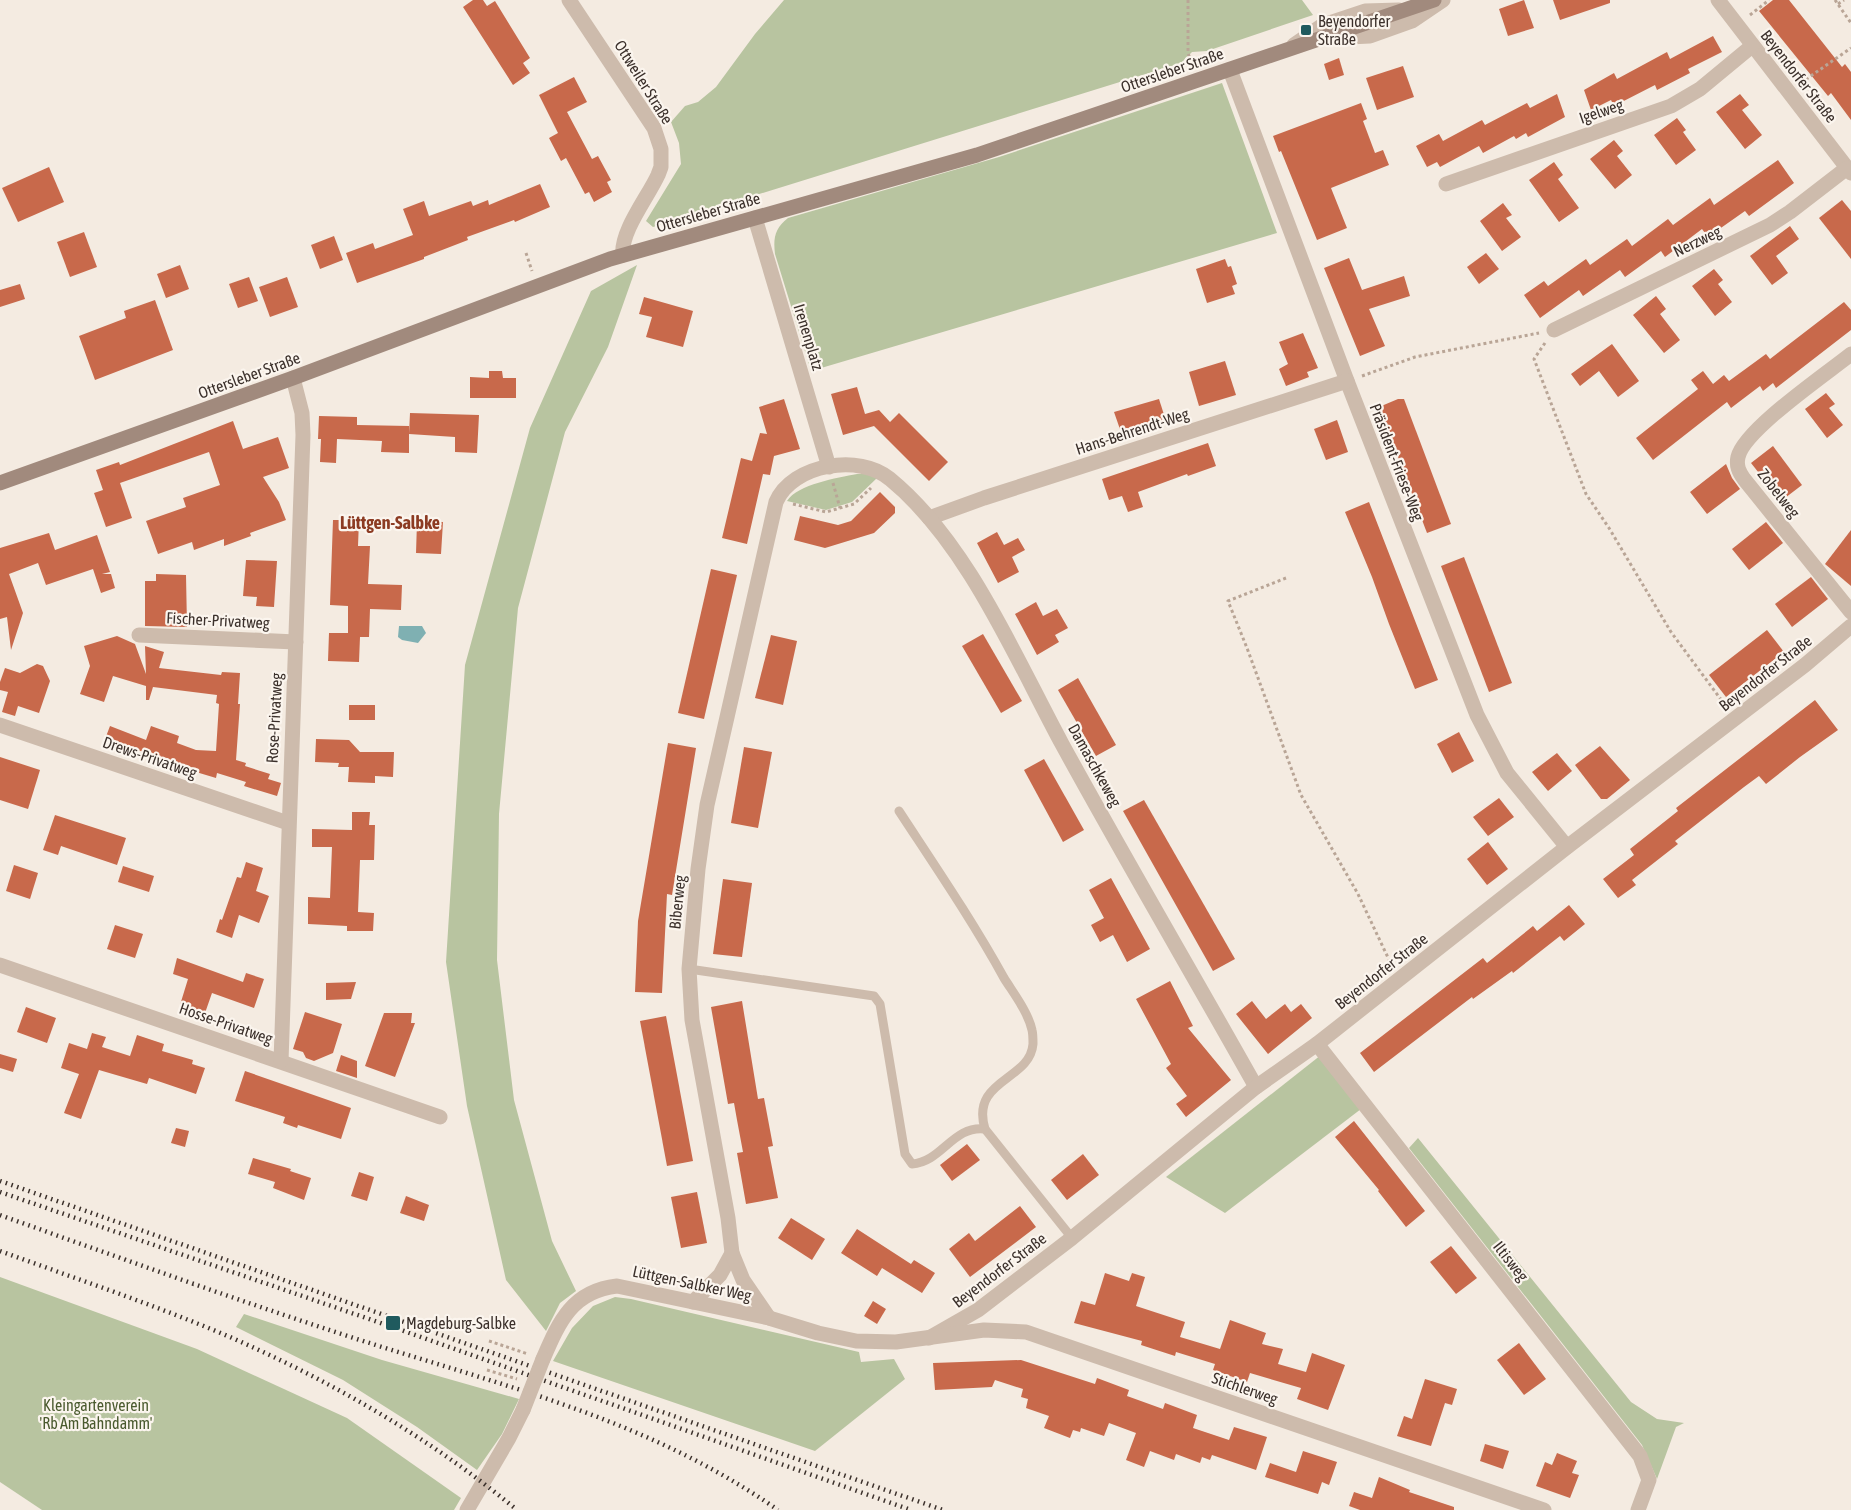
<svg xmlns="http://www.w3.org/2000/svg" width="1851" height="1510" viewBox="0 0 1851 1510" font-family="'Asap Condensed',sans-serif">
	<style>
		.green { fill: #b8c4a0 }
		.water { fill: #7fb0b2 }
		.building { fill: #c8694b }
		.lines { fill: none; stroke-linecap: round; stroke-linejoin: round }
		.path { stroke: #b9a596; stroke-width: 3; stroke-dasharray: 3 3; stroke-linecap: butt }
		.lane { stroke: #cdbbac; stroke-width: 9 }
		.street { stroke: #cdbbac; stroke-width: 15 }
		.secondary { stroke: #a18a7d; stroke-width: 15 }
		.rail { stroke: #3b302b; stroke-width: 4.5; stroke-dasharray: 1.5 4.5; stroke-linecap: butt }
		.street-bridge { stroke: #cdbbac; stroke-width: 15 }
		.poi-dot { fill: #1f5a5e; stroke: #fbf5ee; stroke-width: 2 }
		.labels { text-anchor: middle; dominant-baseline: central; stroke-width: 4.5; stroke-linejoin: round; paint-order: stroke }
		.poi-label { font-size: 16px; fill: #3b302b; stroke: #fbf5ee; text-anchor: start }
		.street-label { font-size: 16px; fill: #3b302b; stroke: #fbf5ee }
		.park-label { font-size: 16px; fill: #4a5a2e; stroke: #fbf5ee }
		.neighbourhood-label { font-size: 18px; font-weight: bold; fill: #8c3b22; stroke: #fbf5ee }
	</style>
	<rect width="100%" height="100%" fill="#f4ebe1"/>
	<g class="green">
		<path d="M784,0H1302L1313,15L1207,51L1192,52L1181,63L653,227L646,221L681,164L679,143L671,122L685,106L698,102L716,87L755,34Z"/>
		<path d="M1222,83L1277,233L811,371L775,254C773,238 775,228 788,218L999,157Z"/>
		<path d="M637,265L608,347L565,432L518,608L499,814L497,960L514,1100L552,1241L576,1291L560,1303L546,1331L506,1280L467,1106L446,962L465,665L530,428L591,291Z"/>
		<path d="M857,474H866L877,478L852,502L826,510L787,501C798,484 837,478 857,474Z"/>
		<path d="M1321,1055L1361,1109L1225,1213L1166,1177Z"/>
		<path d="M1418,1138L1631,1402L1657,1419L1684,1423L1676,1427L1657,1479L1642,1445L1409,1148Z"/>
		<path d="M0,1277L197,1349L347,1418L461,1498L454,1510H42L0,1482Z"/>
		<path d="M615,1297L631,1299L859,1352L861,1362L894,1359L905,1379L815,1451L553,1361L572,1328L593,1306Z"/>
		<path d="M244,1314L382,1360L519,1399L502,1434L477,1470L417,1427L343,1380L236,1327Z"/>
	</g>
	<path class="water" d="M399,626H422L426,633L418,643L402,640L398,637Z"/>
	<g class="building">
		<path d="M473,0H483L487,6L495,1L530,58L523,63L530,73L513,85L463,7Z"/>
		<path d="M1524,0L1534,28L1508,36L1499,9Z"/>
		<path d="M1553,0H1610V3L1560,20Z"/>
		<path d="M1773,0H1789L1842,67L1845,64L1851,72V120L1831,93L1828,96L1759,11Z"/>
		<path d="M1713,36L1722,52L1688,69L1690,73L1657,90L1655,85L1614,106L1611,100L1591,110L1584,90L1614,73L1617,79L1667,52L1670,59Z"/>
		<path d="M1339,58L1344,75L1329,80L1324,64Z"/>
		<path d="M1403,66L1414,97L1377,110L1366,78Z"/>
		<path d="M574,77L587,102L567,112L592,159L598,156L611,180L607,182L612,192L594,202L589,192L585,194L566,158L561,161L549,138L558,133L539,95Z"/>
		<path d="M1557,94L1565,117L1528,137L1526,133L1516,139L1514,136L1483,153L1479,146L1440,167L1437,162L1427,167L1416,146L1439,134L1443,141L1482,120L1485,125L1527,103L1530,108Z"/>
		<path d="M1740,94L1749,105L1742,110L1762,135L1745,149L1716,112Z"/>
		<path d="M1361,103L1367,119L1363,121L1375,153L1383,150L1389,165L1331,188L1347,228L1317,240L1281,151L1279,152L1273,136Z"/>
		<path d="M1677,118L1686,130L1683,132L1696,150L1676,165L1654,135Z"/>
		<path d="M1614,140L1623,151L1617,156L1632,175L1615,189L1590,159Z"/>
		<path d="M1778,160L1794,183L1749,216L1745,211L1708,237L1702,229L1665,257L1661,251L1625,277L1620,270L1583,296L1579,290L1540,318L1524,295L1544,281L1548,286L1586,259L1590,265L1627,239L1632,246L1668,219L1673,225L1710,198L1714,205Z"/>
		<path d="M1554,162L1563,175L1558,179L1579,208L1559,222L1529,180Z"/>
		<path d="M49,167L64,202L18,222L2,188Z"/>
		<path d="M540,184L550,207L515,222L514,220L467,237L468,240L424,257V259L357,283L346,253L373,243L375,249L413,235L403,209L424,201L429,216L471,201L473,206L488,200L489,205Z"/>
		<path d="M1842,200L1851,211V259L1819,218Z"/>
		<path d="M1503,203L1512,215L1506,218L1521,237L1502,251L1480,221Z"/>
		<path d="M1790,226L1799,239L1776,256L1788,273L1772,285L1750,256Z"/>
		<path d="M84,232L97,267L70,277L57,242Z"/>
		<path d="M334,236L343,260L320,269L311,245Z"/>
		<path d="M1486,253L1499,269L1479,284L1467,267Z"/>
		<path d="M1349,258L1362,290L1404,276L1410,296L1369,309L1385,346L1360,356L1324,268Z"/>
		<path d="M1225,259L1228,267L1231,266L1237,284L1232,286L1235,294L1207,303L1196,269Z"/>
		<path d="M180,265L189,289L166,298L157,274Z"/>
		<path d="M1714,269L1723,280L1718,284L1732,302L1715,316L1692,286Z"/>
		<path d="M249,277L258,301L238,308L229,284Z"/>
		<path d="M287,277L298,307L270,317L259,287Z"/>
		<path d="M20,284L25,299L0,307V290Z"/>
		<path d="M1656,296L1666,309L1660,314L1680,340L1664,353L1633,315Z"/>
		<path d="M644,297L693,311L683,347L646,337L652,317L639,314Z"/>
		<path d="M155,300L173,350L95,380L79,336L126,318L124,311Z"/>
		<path d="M1844,302L1851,310V330L1776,388L1773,383L1763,391L1760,386L1731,408L1727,402L1653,460L1636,438L1698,389L1691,380L1703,371L1713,384L1724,375L1729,381L1766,354L1770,359Z"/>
		<path d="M1303,333L1318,368L1307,372L1309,377L1286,386L1279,369L1288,364L1279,342Z"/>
		<path d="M1612,344L1639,381L1618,397L1599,371L1580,386L1571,374Z"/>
		<path d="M1225,361L1236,395L1199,406L1189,372Z"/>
		<path d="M489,371H502L503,378H516V398H470V377L489,378Z"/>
		<path d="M857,387L865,414L879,410L890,422L899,413L948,462L929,481L874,426L843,435L831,394Z"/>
		<path d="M1826,393L1835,404L1829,408L1843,425L1827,438L1805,409Z"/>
		<path d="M784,399L800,449L774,456L770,475L763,474L747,544L722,538L741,458L752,461L760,433L767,434L759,407Z"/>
		<path d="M1159,399L1166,421L1122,435L1114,412Z"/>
		<path d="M1398,399H1404L1451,524L1427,533L1379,407Z"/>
		<path d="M410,413L479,415L477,453L455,452V437L409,434Z"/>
		<path d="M319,416L357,417V425L409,426V453L381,452L382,441L337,439L336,463L320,462L321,439H318Z"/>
		<path d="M1337,420L1348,452L1326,460L1314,429Z"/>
		<path d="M233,421L243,449L278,437L289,468L263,477L279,502L286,520L250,533L251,536L224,546V539L194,550L192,542L158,554L146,521L186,507L183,498L220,485L209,452L120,483L132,518L106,527L94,493L103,490L96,470L119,462L120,465Z"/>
		<path d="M1208,443L1216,466L1188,476L1187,474L1138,492L1143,507L1128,512L1122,496L1109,500L1102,479Z"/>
		<path d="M1773,446L1802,485L1781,501L1751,463Z"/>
		<path d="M1726,464L1732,478L1740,489L1707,514L1690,492Z"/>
		<path d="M880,492L895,507V513L874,533L825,548L794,540L800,516L838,525L851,521Z"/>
		<path d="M1369,502L1438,680L1415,689L1389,624L1372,577L1345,512Z"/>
		<path d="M333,520H359L358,546H370L368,584L402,585L401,610L370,609L369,637H360L359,662L328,661L329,633H348V606L330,605Z"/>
		<path d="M417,521L443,522L441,554L416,553Z"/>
		<path d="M1766,522L1783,543L1749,570L1732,549Z"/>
		<path d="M1851,530V586L1825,564Z"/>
		<path d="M997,532L1004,545L1018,538L1025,550L1012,557L1019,572L998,583L977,543Z"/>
		<path d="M49,533L55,550L97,535L110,572L102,574H111L115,588L101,593L93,569L46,585L38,563L9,574L23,613L11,650L7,617L0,619V548Z"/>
		<path d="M1464,557L1512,683L1489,692L1441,566Z"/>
		<path d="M246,560L277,561L274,607L256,606L257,597L243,596Z"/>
		<path d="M711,569L737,575L704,719L678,713Z"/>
		<path d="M156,574L186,575L187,627L145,626V581H156Z"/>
		<path d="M1811,577L1828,599L1792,627L1775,604Z"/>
		<path d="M1036,602L1043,616L1057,609L1068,628L1055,635L1059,642L1037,655L1015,614Z"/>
		<path d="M1767,630L1784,652L1726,697L1709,675Z"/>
		<path d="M983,634L1022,701L1001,713L962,646Z"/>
		<path d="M771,635L797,641L783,705L755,698Z"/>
		<path d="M117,636L135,644L146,674L145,646L164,652L159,668L221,675L222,672L240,673L238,704H240L236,760L246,763L245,766L270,774L268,779L281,783L277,796L244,786L246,782L217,773L216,778L196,772L197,769L128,747L125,755L102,747L110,726L146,740L151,726L179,736L177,743L196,750L216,751L219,704L216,703L217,695L153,687L149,700H146V686L113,676L104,702L80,694L90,666L84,646Z"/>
		<path d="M37,664L43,666L50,681L39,713L18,706L15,716L2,712L8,692L0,690V682L5,668L20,673Z"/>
		<path d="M1078,678L1116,745L1096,756L1058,690Z"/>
		<path d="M1815,700L1838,730L1800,757L1766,784L1759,776L1744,787L1675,841L1678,844L1632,880L1636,885L1618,898L1603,879L1634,855L1630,849L1678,811L1676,808Z"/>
		<rect x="349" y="705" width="26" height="15"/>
		<path d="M1459,732L1474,761L1452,773L1437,744Z"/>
		<path d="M316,739L349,740L360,752H394L393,777L375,776V783L348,782L349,767H338L339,763L315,762Z"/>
		<path d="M668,743L696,748L672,895L667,894L662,993L635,992L638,921Z"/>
		<path d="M1600,746L1630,780L1607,799H1601L1575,765Z"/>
		<path d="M744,747L772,752L758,828L731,823Z"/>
		<path d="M1557,753L1572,771L1548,791L1532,772Z"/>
		<path d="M0,757L40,770L28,809L0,800Z"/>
		<path d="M1044,759L1084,830L1063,842L1024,770Z"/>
		<path d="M1499,798L1514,817L1488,836L1473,817Z"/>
		<path d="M1144,800L1235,959L1213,971L1123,811Z"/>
		<path d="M352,812H370L369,825H375L374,860H360L358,912L374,913L373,931H347V926L308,924V897L330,898L332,847H312V829L352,830Z"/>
		<path d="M55,815L126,838L117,865L61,846L58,855L43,850Z"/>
		<path d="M1488,842L1508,869L1487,885L1467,859Z"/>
		<path d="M246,862L263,868L256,891L269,896L259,923L239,915L232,938L216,932L220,919L222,920L237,877L241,878Z"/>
		<path d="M14,865L38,873L30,899L6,891Z"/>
		<path d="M123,866L154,876L149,892L118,882Z"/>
		<path d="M1111,878L1150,949L1127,962L1113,935L1100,942L1091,925L1104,918L1089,890Z"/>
		<path d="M723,879L752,883L742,957L713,954Z"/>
		<path d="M1569,905L1585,924L1564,941L1560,936L1513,973L1512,971L1473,999L1472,997L1374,1072L1360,1053L1483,958L1487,963L1533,926L1537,931Z"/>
		<path d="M115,925L143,934L135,958L107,949Z"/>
		<path d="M177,958L243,982L246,973L264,979L254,1008L212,993L205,1013L180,1005L188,979L173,974Z"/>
		<path d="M1170,981L1193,1026L1188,1028L1231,1080L1186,1117L1176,1104L1187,1096L1166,1068L1171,1064L1136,999Z"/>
		<path d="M356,982L351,999L326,1000V983Z"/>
		<path d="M742,1001L758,1099L764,1098L773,1146L768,1147L778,1198L746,1204L737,1153L743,1152L737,1120L734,1103L728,1104L711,1007Z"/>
		<path d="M1252,1001L1266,1019L1285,1004L1291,1012L1301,1004L1312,1018L1268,1054L1236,1014Z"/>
		<path d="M26,1007L56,1018L47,1043L17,1032Z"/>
		<path d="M305,1012L342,1024L333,1053L314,1061L306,1058L303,1052L293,1049Z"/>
		<path d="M384,1013H412L411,1023H415L395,1077L365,1066Z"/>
		<path d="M666,1016L693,1161L667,1166L640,1021Z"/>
		<path d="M92,1033L106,1037L102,1047L130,1056L137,1035L164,1044L162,1051L193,1060L192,1064L205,1068L196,1094L149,1078L147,1084L99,1070L81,1119L64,1113L79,1074L61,1068L69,1043L87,1049Z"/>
		<path d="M0,1054L17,1059L13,1072L0,1068Z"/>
		<path d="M341,1055L357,1061V1078L336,1071Z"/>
		<path d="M245,1071L351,1108L341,1139L298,1125L297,1128L283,1123L285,1117L235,1101Z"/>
		<path d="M1354,1121L1425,1211L1406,1227L1378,1191L1379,1190L1335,1137Z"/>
		<path d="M176,1128L189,1131L185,1147L171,1143Z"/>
		<path d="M967,1144L980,1160L952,1181L940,1165Z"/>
		<path d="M1083,1154L1099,1175L1067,1200L1051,1180Z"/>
		<path d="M253,1158L291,1169L290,1171L311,1178L304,1200L273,1188L275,1182L248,1174Z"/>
		<path d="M359,1172L374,1177L367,1201L351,1196Z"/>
		<path d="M697,1192L707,1243L681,1248L671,1197Z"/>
		<path d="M406,1196L429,1205L424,1221L400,1213Z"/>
		<path d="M1020,1206L1036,1227L970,1277L949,1249L969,1233L975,1241Z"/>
		<path d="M791,1218L825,1239L812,1260L778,1238Z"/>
		<path d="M857,1229L911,1264L914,1260L935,1273L922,1293L882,1268L877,1276L841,1253Z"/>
		<path d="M1451,1246L1477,1278L1456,1294L1430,1262Z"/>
		<path d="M1105,1273L1129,1281L1132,1273L1145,1277L1136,1306L1185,1322L1180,1337L1220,1349L1230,1320L1266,1333L1262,1344L1283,1349L1278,1364L1306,1372L1312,1353L1345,1365L1328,1410L1297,1399L1301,1388L1250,1373L1247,1382L1213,1370L1215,1364L1176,1352L1175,1356L1141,1345L1142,1341L1074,1323L1081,1301L1095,1305Z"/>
		<path d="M873,1301L886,1309L877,1324L864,1316Z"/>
		<path d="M1519,1343L1546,1379L1524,1395L1497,1360Z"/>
		<path d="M1021,1360L1095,1384L1097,1378L1129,1390L1127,1396L1163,1409L1165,1403L1197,1415L1193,1428L1229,1440L1234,1427L1267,1437L1256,1470L1212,1455L1210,1460L1202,1457L1200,1463L1176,1454L1174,1460L1150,1451L1144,1467L1126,1460L1136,1433L1109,1423L1104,1436L1081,1428L1080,1432L1073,1430L1070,1438L1044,1428L1049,1416L1026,1408L1028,1399L1021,1397L1023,1389L995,1380L992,1387L935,1390L933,1363Z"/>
		<path d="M1425,1379L1457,1389L1452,1405L1445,1403L1431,1446L1397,1436L1404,1416L1412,1419Z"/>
		<path d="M1485,1444L1509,1451L1503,1469L1480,1461Z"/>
		<path d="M1303,1451L1337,1462L1329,1485L1322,1482L1318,1494L1265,1477L1270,1463L1296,1472Z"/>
		<path d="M1557,1453L1577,1461L1572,1473L1579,1475L1570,1498L1536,1486L1545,1462L1552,1465Z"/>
		<path d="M1379,1477L1410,1490L1409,1492L1454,1507V1510H1360L1349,1506L1354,1492L1372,1498Z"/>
	</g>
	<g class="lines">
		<g class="path">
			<path d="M1188,0V53L1192,65"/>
			<path d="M1835,0L1851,23"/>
			<path d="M1838,4L1844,0"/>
			<path d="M1750,15L1769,0"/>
			<path d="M1805,85V80L1851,48"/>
			<path d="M526,253L532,271"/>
			<path d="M1545,343L1534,359L1586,494L1609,528L1671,632L1725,705"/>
			<path d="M1362,376L1415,357L1539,333"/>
			<path d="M833,483L840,508"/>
			<path d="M793,504L826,512L854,504L871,488"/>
			<path d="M1286,578L1228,601L1247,648L1301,795L1358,894L1391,964"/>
			<path d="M489,1341L528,1354"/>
			<path d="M487,1370L517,1379"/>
		</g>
		<g class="lane">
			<path d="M899,811C935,866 972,920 1004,978C1014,994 1028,1012 1032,1030C1033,1034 1033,1040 1033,1044C1030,1081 970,1079 985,1129L1072,1238"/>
			<path d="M689,969L874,996L880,1004L905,1154L912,1164C942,1162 953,1125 985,1129"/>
		</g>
		<g class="street">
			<path d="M569,0L654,128L661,149V167L658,175C648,197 620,232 623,255"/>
			<path d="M1718,0L1851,173"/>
			<path d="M1327,38L1370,36L1412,21L1443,0"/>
			<path d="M1294,45L1323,25L1365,11L1399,10"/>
			<path d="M1230,70L1347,381L1477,715L1507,773L1567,847"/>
			<path d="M1446,184L1671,106L1700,89L1752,46"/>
			<path d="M755,218L829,467"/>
			<path d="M1554,330L1770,225L1790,212L1847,168"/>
			<path d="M1851,354C1826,374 1744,430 1738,457C1736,466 1739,472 1744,479L1851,612"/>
			<path d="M929,518L984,498L1347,381"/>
			<path d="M139,635L296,642"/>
			<path d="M0,725L288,823"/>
			<path d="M0,965L440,1117"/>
			<path d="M1317,1044L1640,1456L1649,1480L1638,1510"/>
			<path d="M281,1061L303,435L302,413L293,378"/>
			<path d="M693,1302L720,1275L732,1253"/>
			<path d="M769,1318L743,1280L732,1253L728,1218L692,1020L689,969L698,869L707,805L776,502C792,464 860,453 890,479C967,542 1015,657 1062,744C1125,859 1192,973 1256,1087"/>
			<path d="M929,1338L978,1310L1072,1238L1256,1087L1317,1044L1567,847L1805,665L1851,626"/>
			<path d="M543,1359C559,1322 572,1291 617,1286L769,1318L818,1333L856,1341L896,1342L984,1330L1026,1332L1544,1510"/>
			<path d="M467,1510L509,1438L523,1410"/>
		</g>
		<path class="secondary" d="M0,483L293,378L610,259L977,155L1434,0"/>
		<g class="rail">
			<path d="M0,1181L943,1510"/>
			<path d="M0,1192L404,1331L911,1510"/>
			<path d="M0,1215C120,1258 239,1301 360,1340C507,1387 649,1420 778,1510"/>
			<path d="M0,1251C77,1279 155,1305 230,1337C333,1382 430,1438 517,1510"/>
		</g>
		<path class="street-bridge" d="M523,1410L543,1359"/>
	</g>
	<g class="poi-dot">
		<rect x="1300" y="24" width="12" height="12" rx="3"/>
		<rect x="385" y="1315" width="16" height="16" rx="3"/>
	</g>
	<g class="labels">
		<g class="poi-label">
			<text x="1318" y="21">Beyendorfer<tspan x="1318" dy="18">Straße</tspan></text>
			<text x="406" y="1323">Magdeburg-Salbke</text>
		</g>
		<g class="street-label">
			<text transform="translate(1172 70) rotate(-19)">Ottersleber Straße</text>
			<text transform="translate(1799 76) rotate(52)">Beyendorfer Straße</text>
			<text transform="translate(644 82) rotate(58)">Ottweiler Straße</text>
			<text transform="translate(1601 111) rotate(-19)">Igelweg</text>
			<text transform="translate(708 212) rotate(-16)">Ottersleber Straße</text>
			<text transform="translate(1697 241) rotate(-26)">Nerzweg</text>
			<text transform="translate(809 337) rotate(73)">Irenenplatz</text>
			<text transform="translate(249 375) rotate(-20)">Ottersleber Straße</text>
			<text transform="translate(1132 431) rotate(-18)">Hans-Behrendt-Weg</text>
			<text transform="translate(1397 462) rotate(69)">Präsident-Friese-Weg</text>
			<text transform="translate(1779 493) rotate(52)">Zobelweg</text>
			<text transform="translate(218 620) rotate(3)">Fischer-Privatweg</text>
			<text transform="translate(1765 673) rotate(-38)">Beyendorfer Straße</text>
			<text transform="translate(274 718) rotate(-87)">Rose-Privatweg</text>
			<text transform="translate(150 757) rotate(19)">Drews-Privatweg</text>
			<text transform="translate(1095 765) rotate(61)">Damaschkeweg</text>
			<text transform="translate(677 902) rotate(-84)">Biberweg</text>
			<text transform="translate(1381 971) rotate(-38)">Beyendorfer Straße</text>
			<text transform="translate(226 1023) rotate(19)">Hosse-Privatweg</text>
			<text transform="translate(1511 1261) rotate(52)">Iltisweg</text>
			<text transform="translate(999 1270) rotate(-37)">Beyendorfer Straße</text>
			<text transform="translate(692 1283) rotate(12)">Lüttgen-Salbker Weg</text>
			<text transform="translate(1245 1388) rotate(19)">Stichlerweg</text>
		</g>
		<g class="park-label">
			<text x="96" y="1405">Kleingartenverein<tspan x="96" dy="18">'Rb Am Bahndamm'</tspan></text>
		</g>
		<g class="neighbourhood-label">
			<text x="390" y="522">Lüttgen-Salbke</text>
		</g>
	</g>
</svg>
